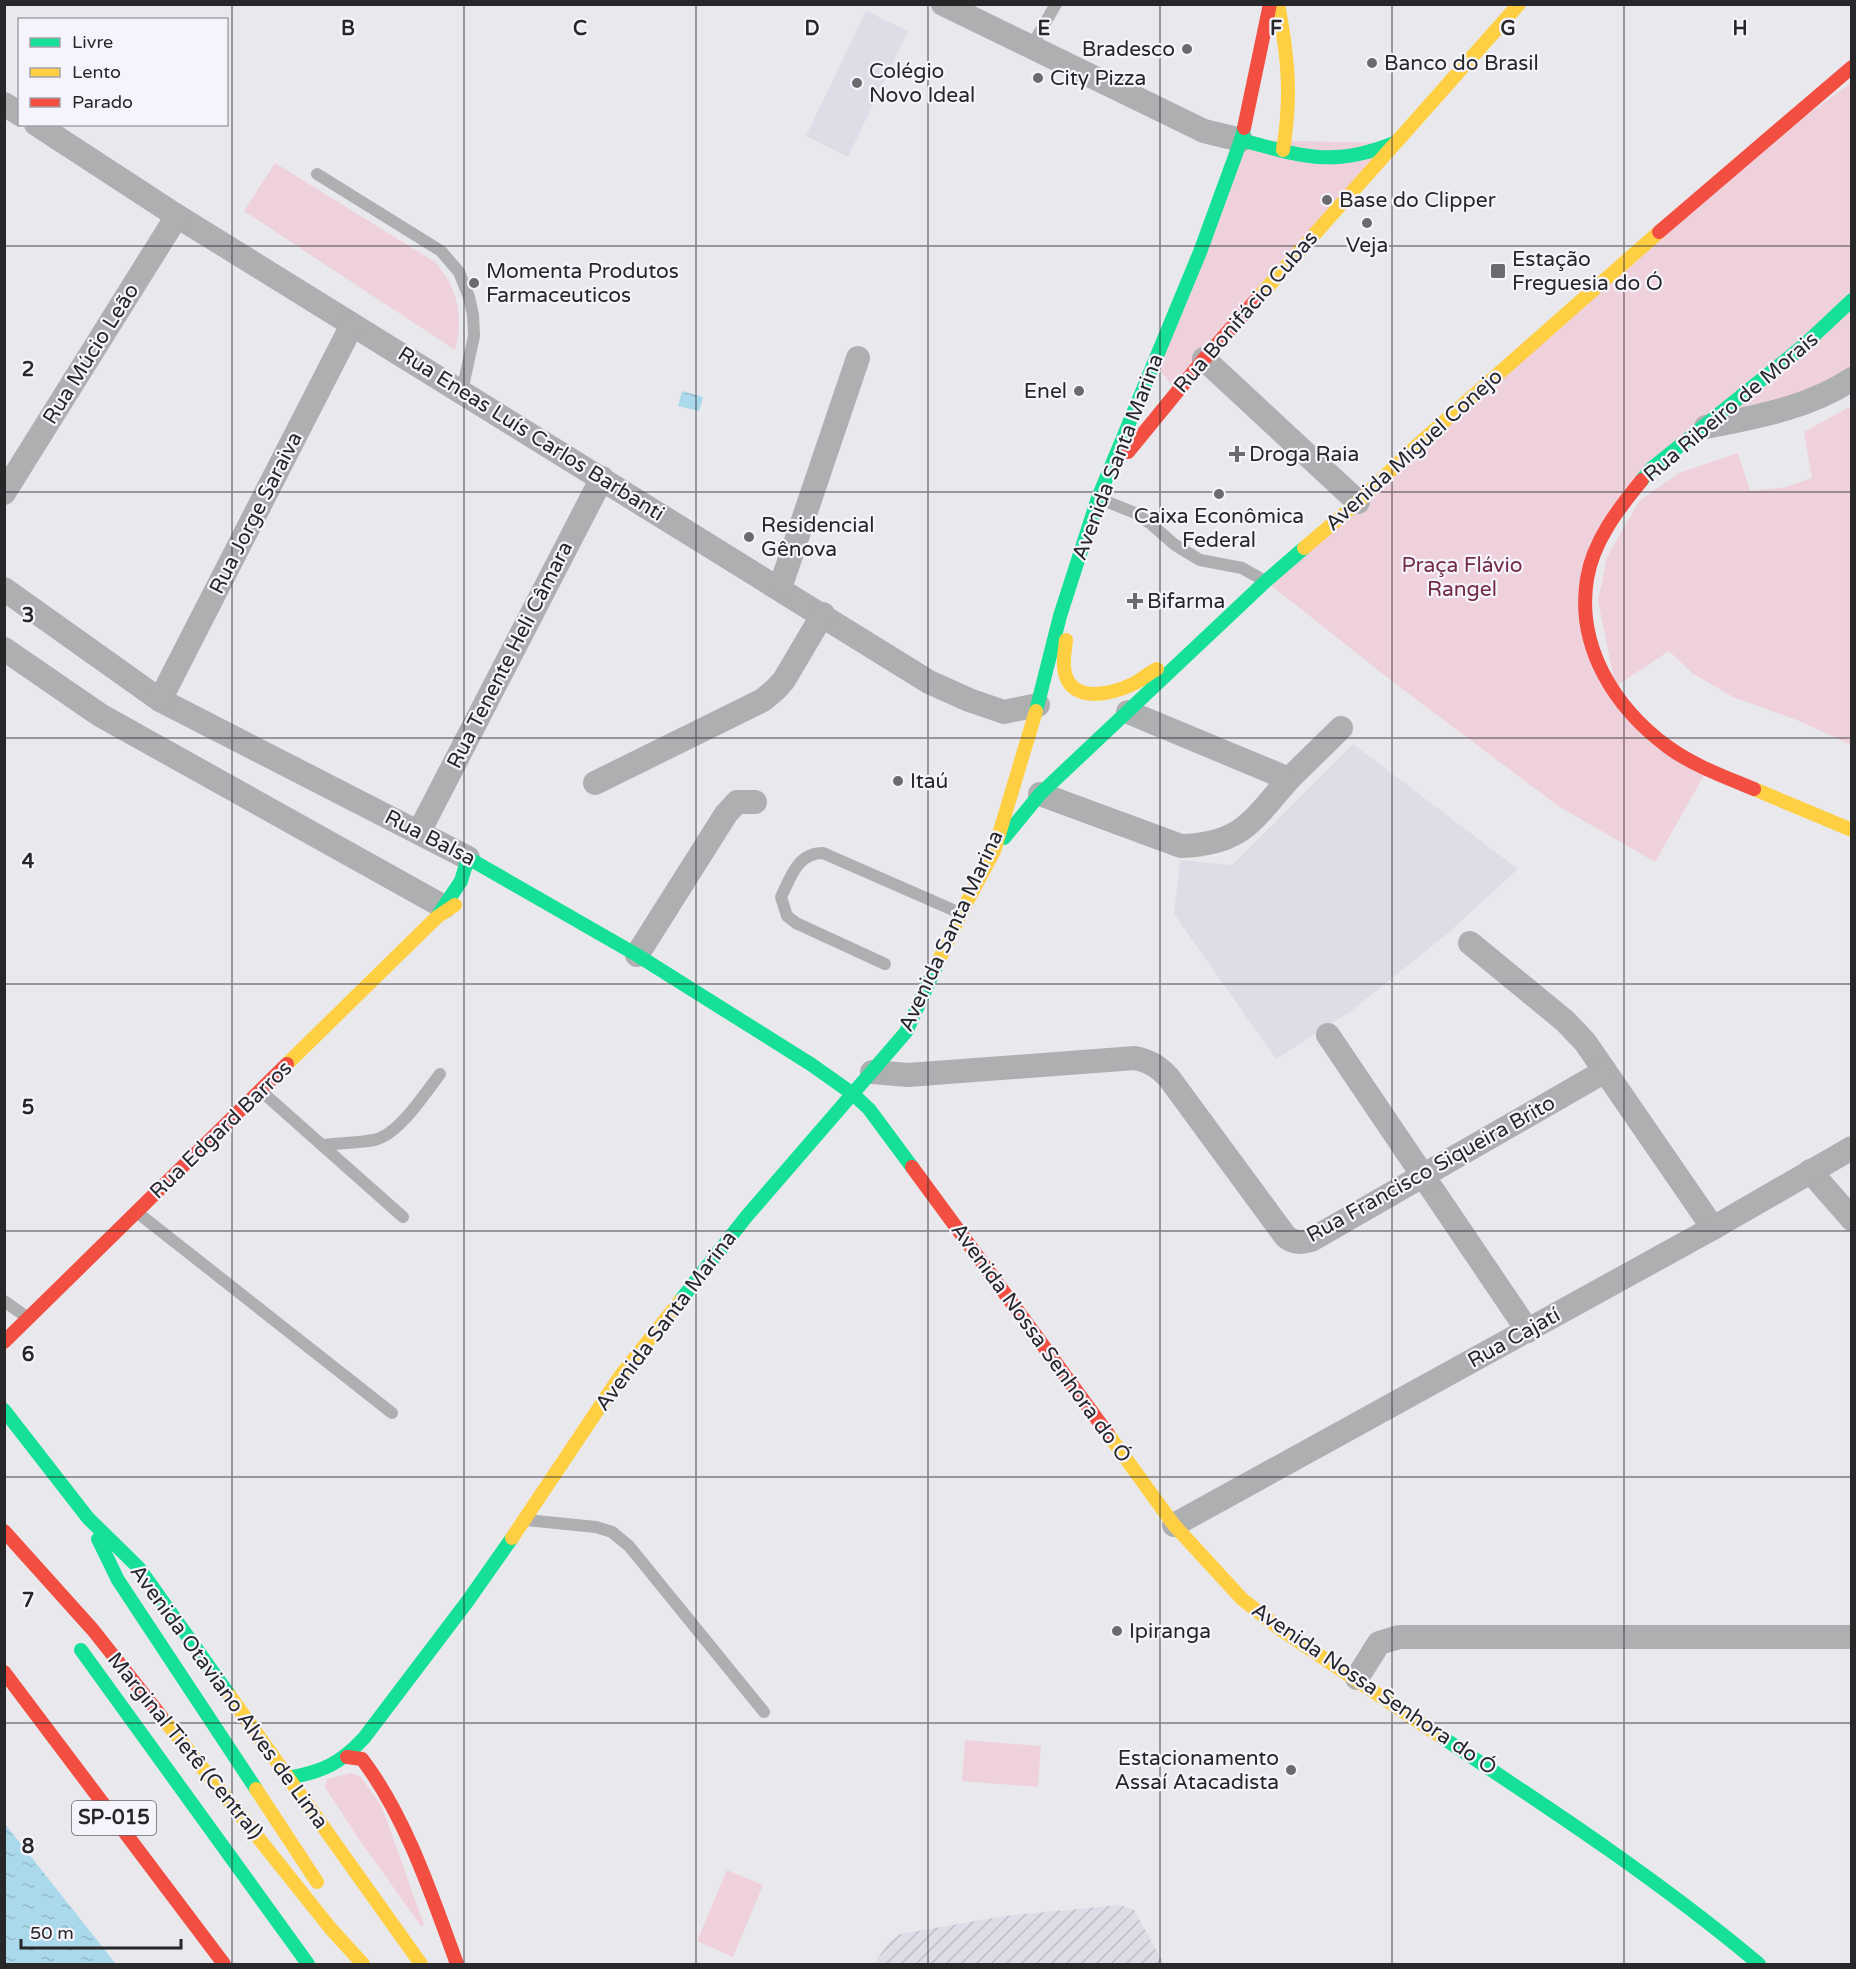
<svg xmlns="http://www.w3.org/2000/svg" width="1856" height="1969" viewBox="0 0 1856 1969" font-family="'Varela Round',sans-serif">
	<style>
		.built { fill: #dedde7 }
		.industrial { fill: url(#industrial-furrows) }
		.green { fill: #eed1db }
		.water { fill: url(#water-ripples) }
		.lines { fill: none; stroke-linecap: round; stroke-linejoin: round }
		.lane { stroke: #aeafb1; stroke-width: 12 }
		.street { stroke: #aeafb1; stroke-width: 24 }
		.fast { stroke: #16e098; stroke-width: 14 }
		.slow { stroke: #ffcf43; stroke-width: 14 }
		.jam { stroke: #f24e42; stroke-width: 14 }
		.grid { fill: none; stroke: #272629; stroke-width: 1.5; stroke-opacity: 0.55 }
		.poi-dot { fill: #6b6a6e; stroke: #f5f4fc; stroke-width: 2 }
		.labels { text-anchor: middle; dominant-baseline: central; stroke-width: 4.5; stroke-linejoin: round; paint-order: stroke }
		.shield { fill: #f5f4fc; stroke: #656468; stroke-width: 1.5 }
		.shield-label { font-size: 20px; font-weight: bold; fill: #272629 }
		.poi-label { font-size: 21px; fill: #272629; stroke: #f5f4fc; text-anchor: start }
		.street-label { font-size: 21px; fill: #272629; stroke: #f5f4fc }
		.park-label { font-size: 21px; fill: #732b47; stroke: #f5f4fc }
		.grid-label { font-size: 20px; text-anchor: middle; font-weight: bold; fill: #272629; stroke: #f5f4fc; stroke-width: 4.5; stroke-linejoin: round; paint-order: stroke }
	</style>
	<defs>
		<pattern id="industrial-furrows" width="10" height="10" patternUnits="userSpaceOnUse" patternTransform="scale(1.5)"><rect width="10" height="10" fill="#dedde7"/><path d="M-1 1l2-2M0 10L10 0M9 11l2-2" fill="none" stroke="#bebec6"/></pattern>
		<pattern id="water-ripples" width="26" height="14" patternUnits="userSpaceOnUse" patternTransform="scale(1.5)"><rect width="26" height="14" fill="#aad9eb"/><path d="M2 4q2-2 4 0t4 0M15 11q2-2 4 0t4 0" fill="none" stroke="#92baca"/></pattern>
	</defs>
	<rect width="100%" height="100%" fill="#e9e9ed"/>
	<g class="built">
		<path d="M866,11L908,31L848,157L806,136Z"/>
		<path d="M1353,744L1518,869L1447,934L1350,1012L1276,1059L1174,914L1180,860L1232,865Z"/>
	</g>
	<path class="industrial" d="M1120,1905L1134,1910L1164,1964H874L888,1943L900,1934L1004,1916Z"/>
	<g class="green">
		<path d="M1851,83V379L1837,389L1788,408L1700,429L1651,469L1619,508L1598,545L1587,578L1585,616L1592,650L1615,684L1598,601L1607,557L1639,501L1679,473L1738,453L1750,491L1786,487L1812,478L1804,432L1851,406V745L1797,720L1733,697L1692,673L1669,651L1616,686L1635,720L1669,748L1707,770L1655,862L1558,806L1397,685L1269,584L1474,395L1720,179Z"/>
		<path d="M1241,140L1394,143L1172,386L1154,362Z"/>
		<path d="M275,163L435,262C458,289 464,316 455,350L244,211Z"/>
		<path d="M965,1740L1041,1746L1038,1787L962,1781Z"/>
		<path d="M351,1773L361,1777L382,1807L424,1925L421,1926L356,1835L325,1787L327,1779Z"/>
		<path d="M727,1870L763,1885L733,1957L697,1941Z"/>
	</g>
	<g class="water">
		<path d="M682,391L703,397L699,411L678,406Z"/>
		<path d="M4,1824H5L116,1964H5Z"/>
	</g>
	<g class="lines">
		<g class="lane">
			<path d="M1031,47L1056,4"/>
			<path d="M317,174L441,251L459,272L469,297L473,315L474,336L462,391"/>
			<path d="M1098,498L1135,513L1151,524L1175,545L1200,560L1242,568L1265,581"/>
			<path d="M885,964L796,923L787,916L781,897C791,877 797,853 823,853L960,913"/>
			<path d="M261,1091L403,1217"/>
			<path d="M322,1145C339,1143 357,1143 374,1140C399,1135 425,1093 440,1074"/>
			<path d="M138,1213L392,1413"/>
			<path d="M4,1301L28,1318"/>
			<path d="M526,1520L596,1527L612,1532L629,1546L764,1712"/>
		</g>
		<g class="street">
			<path d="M943,4L1204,131L1241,140"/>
			<path d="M4,104L20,114"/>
			<path d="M36,124L177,216L929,682L969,700L1004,712L1038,705"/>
			<path d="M1204,359L1358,502"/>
			<path d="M1706,427C1755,417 1809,408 1852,379"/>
			<path d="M4,493L177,216"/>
			<path d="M780,588L858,358"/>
			<path d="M4,589L160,700L468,858"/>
			<path d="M4,649L100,715L444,907"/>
			<path d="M160,700L352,325"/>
			<path d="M1289,779L1341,728"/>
			<path d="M595,783L763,700L776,689L784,680L823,614"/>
			<path d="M1040,794L1181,846C1242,844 1252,821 1289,779L1128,712"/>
			<path d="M419,832L602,478"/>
			<path d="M1470,943L1565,1021L1585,1042L1713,1228"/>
			<path d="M637,955L726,814L737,802H755"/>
			<path d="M1328,1035L1528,1331"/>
			<path d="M872,1072L908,1075L1135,1058C1150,1061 1159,1067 1169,1078L1286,1237C1295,1243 1300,1243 1311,1240L1605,1071"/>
			<path d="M1810,1171L1852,1219"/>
			<path d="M1174,1525L1713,1228L1852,1148"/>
			<path d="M1357,1678L1379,1643L1399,1637H1852"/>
		</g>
		<g class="fast">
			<path d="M1241,140C1302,156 1332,168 1394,143"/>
			<path d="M1642,480L1651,469L1802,347L1852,300"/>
			<path d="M1036,711L1060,616L1098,498L1200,252L1241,140L1244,128"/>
			<path d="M1004,838L1040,794L1266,581L1304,548"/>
			<path d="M437,917L461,881L468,858L637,955L812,1065L853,1094L869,1109L912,1167"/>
			<path d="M680,1301L746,1217L906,1032L939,960"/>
			<path d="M4,1410L88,1518L139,1568L230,1696"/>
			<path d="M98,1539L118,1580L256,1789"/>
			<path d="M81,1650L308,1964"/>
			<path d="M1440,1736C1549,1808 1659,1880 1759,1964"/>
			<path d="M287,1778C322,1772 340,1764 364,1738L467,1602L512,1538"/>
		</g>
		<g class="slow">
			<path d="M1278,4C1288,57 1292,96 1283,150"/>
			<path d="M1257,299L1519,4"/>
			<path d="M1304,548L1358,502L1413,449L1659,232"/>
			<path d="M1066,640C1065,651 1062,662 1065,673C1072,704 1112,694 1133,684C1142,680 1148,673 1157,669"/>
			<path d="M1754,789L1852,830"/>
			<path d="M939,960L961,913L994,851L1036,711"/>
			<path d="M287,1064L437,917L455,905"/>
			<path d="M1108,1434L1174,1525L1242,1599L1280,1629L1440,1736"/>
			<path d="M512,1538L621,1375L680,1301"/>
			<path d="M230,1696L421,1964"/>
			<path d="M161,1716L331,1929L363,1964"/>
			<path d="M256,1789L317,1882"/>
		</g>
		<g class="jam">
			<path d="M1244,128L1270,4"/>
			<path d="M1659,232L1852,67"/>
			<path d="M1128,452L1204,359L1257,299"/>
			<path d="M1642,480C1619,508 1593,541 1587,579C1576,647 1615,708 1668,747C1694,766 1725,777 1754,789"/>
			<path d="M912,1167L1108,1434"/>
			<path d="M4,1342L287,1064"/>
			<path d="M4,1531L93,1630L161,1716"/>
			<path d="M4,1672L224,1964"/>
			<path d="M347,1757L362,1759C406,1817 432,1896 457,1964"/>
		</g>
	</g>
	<path class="grid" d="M232,4V1964M464,4V1964M696,4V1964M928,4V1964M1160,4V1964M1392,4V1964M1624,4V1964M4,246H1852M4,492H1852M4,738H1852M4,984H1852M4,1231H1852M4,1477H1852M4,1723H1852"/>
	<g class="poi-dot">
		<circle cx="1187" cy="49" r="6"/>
		<circle cx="1372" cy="63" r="6"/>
		<circle cx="1038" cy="78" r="6"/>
		<circle cx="857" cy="83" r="6"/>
		<circle cx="1327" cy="200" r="6"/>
		<circle cx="1367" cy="223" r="6"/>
		<rect x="1490" y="263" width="16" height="16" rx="3"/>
		<circle cx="474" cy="283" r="6"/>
		<circle cx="1079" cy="391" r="6"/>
		<path d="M1234 445h6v6h6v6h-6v6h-6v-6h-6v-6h6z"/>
		<circle cx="1219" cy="494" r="6"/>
		<circle cx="749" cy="537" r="6"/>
		<path d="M1132 592h6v6h6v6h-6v6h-6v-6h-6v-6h6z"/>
		<circle cx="898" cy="781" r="6"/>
		<circle cx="1117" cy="1631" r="6"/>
		<circle cx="1291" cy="1770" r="6"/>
	</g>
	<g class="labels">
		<rect class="shield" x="72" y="1801" width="84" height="34" rx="4.5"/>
		<g class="shield-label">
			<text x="114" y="1818">SP-015</text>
		</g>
		<g class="poi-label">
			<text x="1175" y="49" text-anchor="end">Bradesco</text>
			<text x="1384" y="63">Banco do Brasil</text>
			<text x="869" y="71">Colégio<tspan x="869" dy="24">Novo Ideal</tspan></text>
			<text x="1050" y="78">City Pizza</text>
			<text x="1339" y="200">Base do Clipper</text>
			<text x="1367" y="245" text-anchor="middle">Veja</text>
			<text x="1512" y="259">Estação<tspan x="1512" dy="24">Freguesia do Ó</tspan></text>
			<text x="486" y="271">Momenta Produtos<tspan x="486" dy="24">Farmaceuticos</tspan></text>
			<text x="1067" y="391" text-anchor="end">Enel</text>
			<text x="1249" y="454">Droga Raia</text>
			<text x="1219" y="516" text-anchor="middle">Caixa Econômica<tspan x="1219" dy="24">Federal</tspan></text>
			<text x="761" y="525">Residencial<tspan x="761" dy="24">Gênova</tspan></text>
			<text x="1147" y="601">Bifarma</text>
			<text x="910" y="781">Itaú</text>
			<text x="1129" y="1631">Ipiranga</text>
			<text x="1279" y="1758" text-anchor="end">Estacionamento<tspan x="1279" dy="24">Assaí Atacadista</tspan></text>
		</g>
		<g class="street-label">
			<text transform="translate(1246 312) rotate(-49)">Rua Bonifácio Cubas</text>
			<text transform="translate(91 354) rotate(-58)">Rua Múcio Leão</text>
			<text transform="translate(1731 407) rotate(-40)">Rua Ribeiro de Morais</text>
			<text transform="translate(531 434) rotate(32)">Rua Eneas Luís Carlos Barbanti</text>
			<text transform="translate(1414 450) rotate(-42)">Avenida Miguel Conejo</text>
			<text transform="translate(1118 457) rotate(-69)">Avenida Santa Marina</text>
			<text transform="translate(256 513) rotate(-63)">Rua Jorge Saraiva</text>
			<text transform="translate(510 655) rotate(-63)">Rua Tenente Heli Câmara</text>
			<text transform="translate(430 838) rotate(27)">Rua Balsa</text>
			<text transform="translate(951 931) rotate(-65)">Avenida Santa Marina</text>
			<text transform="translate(221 1130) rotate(-44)">Rua Edgard Barros</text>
			<text transform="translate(1431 1169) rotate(-29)">Rua Francisco Siqueira Brito</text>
			<text transform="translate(666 1321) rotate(-53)">Avenida Santa Marina</text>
			<text transform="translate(1514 1338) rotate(-29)">Rua Cajatí</text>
			<text transform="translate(1041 1343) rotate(54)">Avenida Nossa Senhora do Ó</text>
			<text transform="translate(1374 1689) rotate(34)">Avenida Nossa Senhora do Ó</text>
			<text transform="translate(229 1697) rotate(54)">Avenida Otaviano Alves de Lima</text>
			<text transform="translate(185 1746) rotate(51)">Marginal Tietê (Central)</text>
		</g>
		<g class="park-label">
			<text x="1462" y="565">Praça Flávio<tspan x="1462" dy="24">Rangel</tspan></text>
		</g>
	</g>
	<g class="grid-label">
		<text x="348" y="35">B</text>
		<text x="580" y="35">C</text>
		<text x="812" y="35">D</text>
		<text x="1044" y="35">E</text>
		<text x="1276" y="35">F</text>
		<text x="1508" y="35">G</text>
		<text x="1740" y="35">H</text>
		<text x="28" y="376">2</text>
		<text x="28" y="622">3</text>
		<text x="28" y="868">4</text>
		<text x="28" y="1114">5</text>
		<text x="28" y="1361">6</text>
		<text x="28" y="1607">7</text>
		<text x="28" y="1853">8</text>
	</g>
	<rect width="1856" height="1969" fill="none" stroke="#272629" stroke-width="12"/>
	<rect x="18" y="18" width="210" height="108" fill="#f5f4fc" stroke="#a3a2a8" stroke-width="1.5"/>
	<rect x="30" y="38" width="30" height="9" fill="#16e098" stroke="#a3a2a8" stroke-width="1.5"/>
	<text x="72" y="48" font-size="18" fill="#272629">Livre</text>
	<rect x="30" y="68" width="30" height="9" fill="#ffcf43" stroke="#a3a2a8" stroke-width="1.5"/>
	<text x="72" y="78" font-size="18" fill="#272629">Lento</text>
	<rect x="30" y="98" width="30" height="9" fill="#f24e42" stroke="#a3a2a8" stroke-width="1.5"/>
	<text x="72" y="108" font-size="18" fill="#272629">Parado</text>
	<path d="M21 1939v9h160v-9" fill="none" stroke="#272629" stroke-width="3"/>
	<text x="30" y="1939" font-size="18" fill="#272629" stroke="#f5f4fc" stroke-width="4.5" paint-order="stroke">50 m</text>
</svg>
